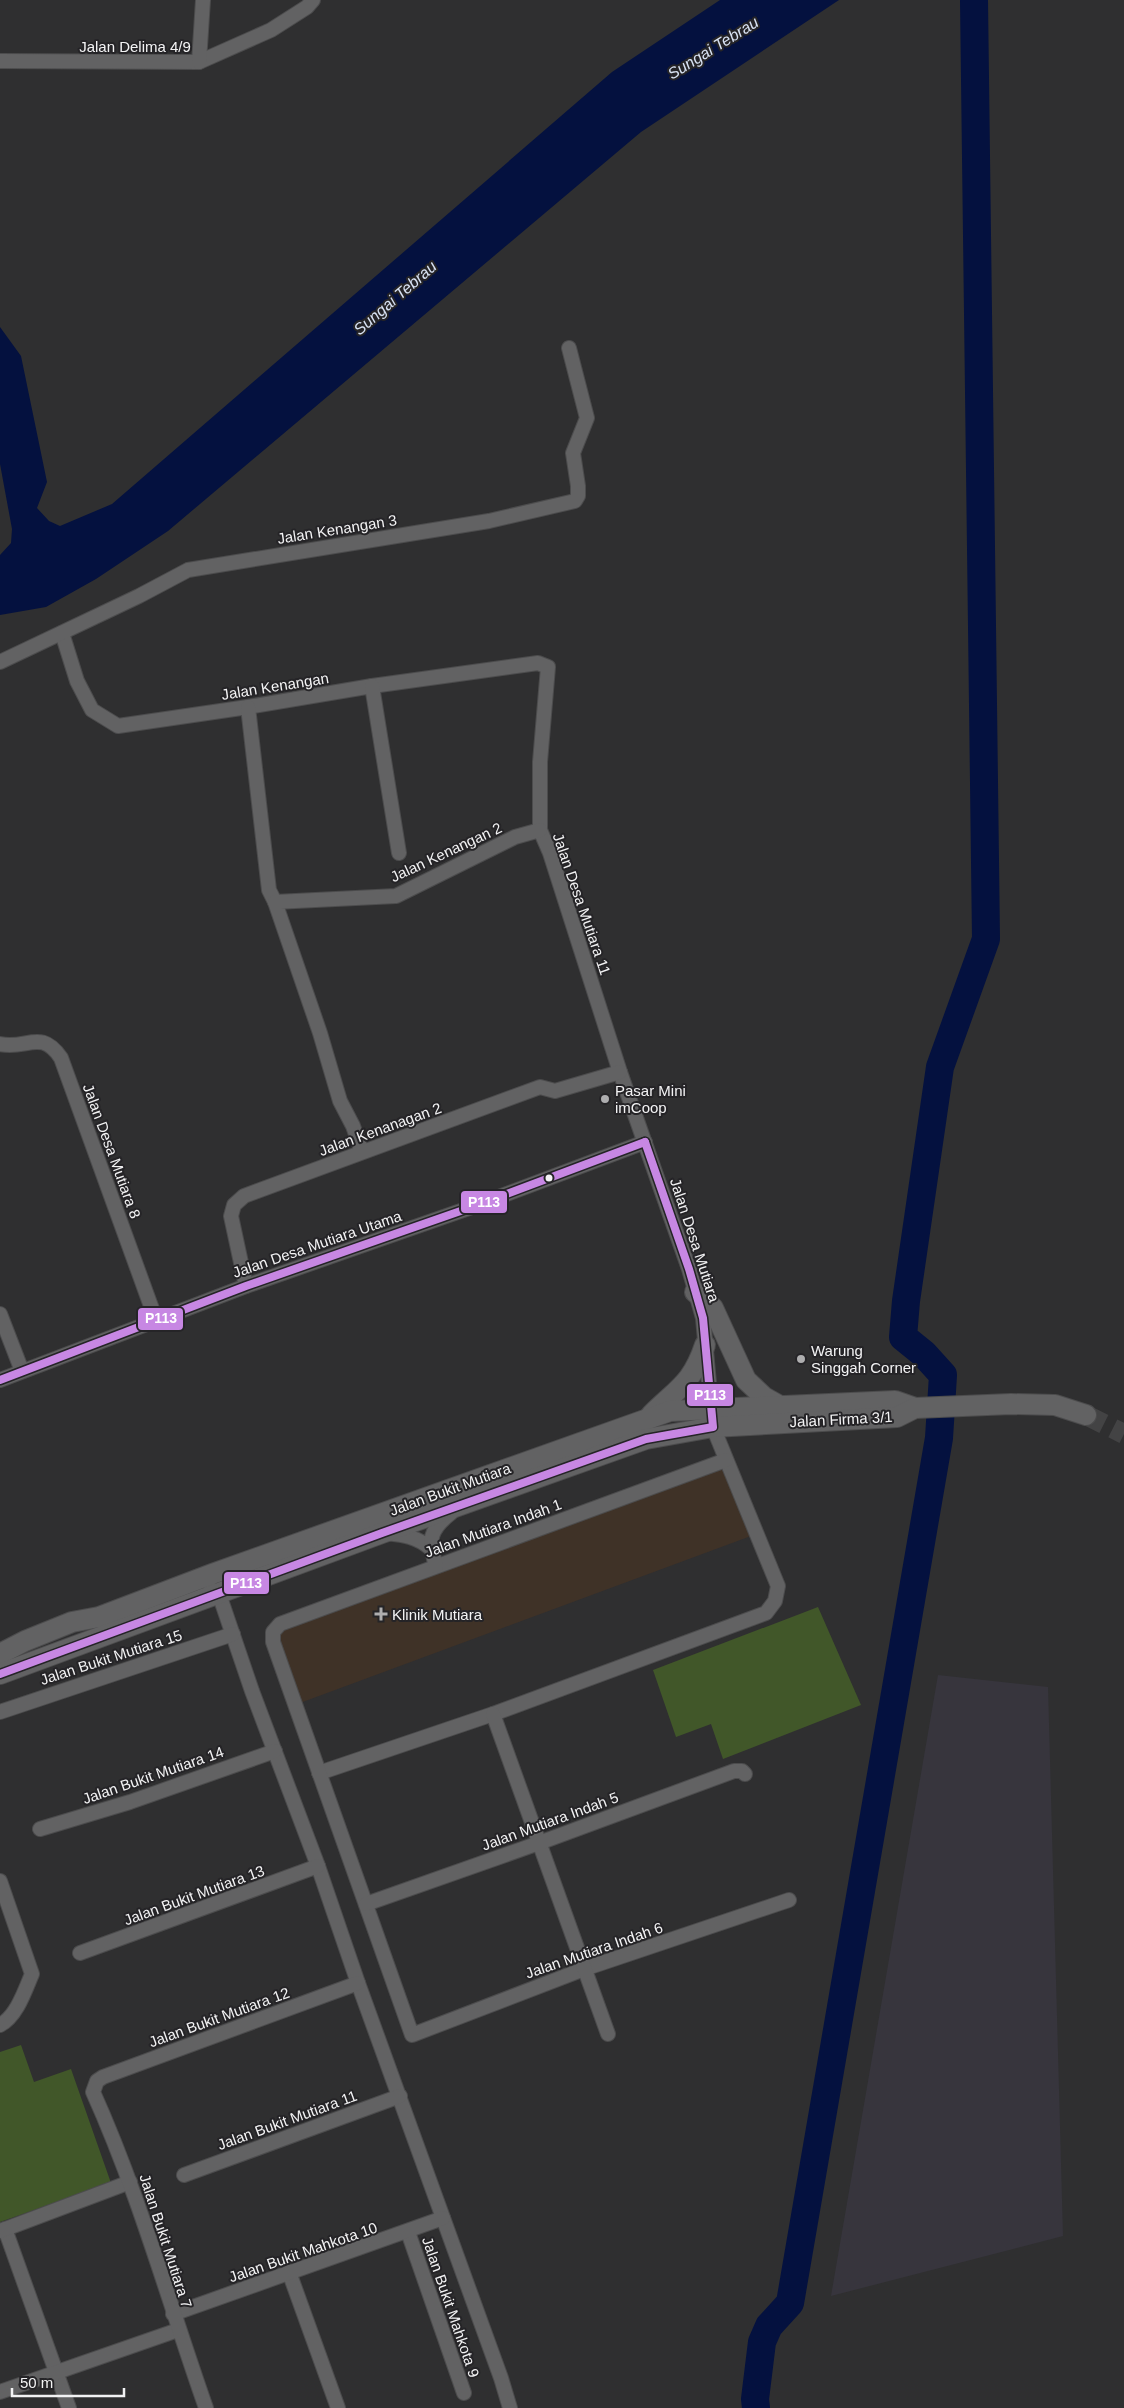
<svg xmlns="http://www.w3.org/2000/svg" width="1124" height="2408" viewBox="0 0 1124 2408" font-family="Helvetica,sans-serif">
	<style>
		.commercial { fill: #3f3227 }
		.built { fill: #37353d }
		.green { fill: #415729 }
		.water { fill: #04113f }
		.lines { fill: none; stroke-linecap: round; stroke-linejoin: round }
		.river { stroke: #04113f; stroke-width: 28 }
		.secondary-tunnel { stroke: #434344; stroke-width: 20; stroke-dasharray: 20 10; stroke-linecap: butt }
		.street-casing { stroke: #4c4c4d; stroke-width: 16 }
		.secondary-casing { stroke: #4c4c4d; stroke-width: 22 }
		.street { stroke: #626263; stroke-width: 14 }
		.secondary { stroke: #626263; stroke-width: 20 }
		.bus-1-casing { stroke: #252427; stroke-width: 11 }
		.bus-1 { stroke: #c787e3; stroke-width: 8 }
		.poi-dot { fill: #aeaeaf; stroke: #252427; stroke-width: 2 }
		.bus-dot { fill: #f3f3f4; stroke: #252427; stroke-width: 2 }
		.labels { text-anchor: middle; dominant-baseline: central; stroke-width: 4; stroke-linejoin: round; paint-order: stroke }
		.street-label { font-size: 15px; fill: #f3f3f4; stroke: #252427 }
		.poi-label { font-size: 15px; fill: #f3f3f4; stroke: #252427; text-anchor: start }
		.water-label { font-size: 16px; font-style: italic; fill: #d8e2f3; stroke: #252427 }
		.line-badge { stroke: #252427; stroke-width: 2 }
		.badge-label { font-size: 14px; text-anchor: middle; font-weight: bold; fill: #fff }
	</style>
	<rect width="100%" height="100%" fill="#2f2f30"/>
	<path class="commercial" d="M719,1457L751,1536L300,1703L272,1626Z"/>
	<path class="built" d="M938,1675L1048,1687L1063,2236L831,2296Z"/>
	<g class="green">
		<path d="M818,1607L861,1705L723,1759L711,1724L676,1737L653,1670Z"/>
		<path d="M21,2045L34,2082L71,2069L111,2183L0,2222V2052Z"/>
	</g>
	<path class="water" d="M720,0H839L641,132L168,531L96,579L46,607L0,615V555L11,543L12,529L0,464V327L21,356L47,482L37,508L49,521L60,526L112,504L612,72Z"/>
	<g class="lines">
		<path class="river" d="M756,2408L755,2399L762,2342L769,2326L790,2303L939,1438L943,1375L924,1354L903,1337L906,1301L940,1067L986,939L974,0"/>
		<path class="secondary-tunnel" d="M1086,1415L1124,1434"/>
		<g class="street-casing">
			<g id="street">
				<path d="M0,61L199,62L271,30L307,7L313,0"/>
				<path d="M199,62L203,0"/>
				<path d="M62,633L77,681L92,710L118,726L248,707L372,686L538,663L548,667L540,762V830L550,853L620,1072L689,1269L703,1318L713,1427L778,1586L775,1601L766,1613L493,1714L319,1773"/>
				<path d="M0,662L139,596L188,570L489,521L575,501L578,496V486L573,453L587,418L569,348"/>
				<path d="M372,686L399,853"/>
				<path d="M248,707L269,890L275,902"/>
				<path d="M0,1044C27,1050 41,1028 61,1058L156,1320"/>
				<path d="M362,1152L353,1126L340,1101L320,1033L275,902L396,896L515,837L540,830"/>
				<path d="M246,1286L231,1216L234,1205L244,1196L540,1087L555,1091L620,1072"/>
				<path d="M0,1314L22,1371"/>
				<path d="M0,1380L246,1286L472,1207L645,1142"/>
				<path d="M726,1460L280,1624L273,1632V1642L412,2035L584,1969L789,1900"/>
				<path d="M387,1533C404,1535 417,1537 430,1548"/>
				<path d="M436,1566C428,1540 429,1530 451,1513"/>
				<path d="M211,1589L219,1594L252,1691L318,1866L358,1983L501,2378L510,2408"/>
				<path d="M0,1712L233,1634"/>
				<path d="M493,1714L608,2034"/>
				<path d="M40,1829L130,1802L275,1751"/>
				<path d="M0,1881L32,1974C25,1990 17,2016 0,2025"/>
				<path d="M366,1904L539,1843L734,1771H742L745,1774"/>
				<path d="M80,1953L318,1866"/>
				<path d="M184,2175L400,2096"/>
				<path d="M5,2229L69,2408"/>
				<path d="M0,2231L130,2182"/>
				<path d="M408,2232L464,2393"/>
				<path d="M289,2272L338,2408"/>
				<path d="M173,2314L443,2218"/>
				<path d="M0,2392L178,2330"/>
				<path d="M206,2408C169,2303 139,2194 93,2092L97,2081L103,2077L358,1983"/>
			</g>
		</g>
		<g class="secondary-casing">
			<g id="secondary">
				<path d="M695,1292L713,1308L746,1380L764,1397L780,1406"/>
				<path d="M651,1415C678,1388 692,1384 705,1345"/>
				<path d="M0,1654L25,1641L72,1622L99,1617L212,1574L670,1411L895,1401L915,1408"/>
				<path d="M0,1674L382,1533L646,1439L713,1427L897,1417L915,1408L1011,1404L1055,1405L1086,1415"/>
			</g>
		</g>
		<use href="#street" class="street"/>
		<use href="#secondary" class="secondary"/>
		<g class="bus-1-casing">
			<g id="bus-1">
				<path d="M0,1380L246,1286L472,1207L645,1142"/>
				<path d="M0,1674L382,1533L646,1439L713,1427L703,1318L689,1269L645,1142"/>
			</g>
		</g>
		<use href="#bus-1" class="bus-1"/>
	</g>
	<g class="poi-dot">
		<circle cx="605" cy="1099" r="5"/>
		<circle cx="801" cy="1359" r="5"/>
		<path d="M378.5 1606.5h5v5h5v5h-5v5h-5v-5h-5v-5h5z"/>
	</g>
	<circle class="bus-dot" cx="549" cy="1178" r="4.5"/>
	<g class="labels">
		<g class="street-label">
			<text x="135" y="46">Jalan Delima 4/9</text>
			<text transform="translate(337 529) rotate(-9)">Jalan Kenangan 3</text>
			<text transform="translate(275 686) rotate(-9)">Jalan Kenangan</text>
			<text transform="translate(446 852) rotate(-25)">Jalan Kenangan 2</text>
			<text transform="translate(582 904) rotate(71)">Jalan Desa Mutiara 11</text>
			<text transform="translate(380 1129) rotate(-20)">Jalan Kenanagan 2</text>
			<text transform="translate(112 1151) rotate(70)">Jalan Desa Mutiara 8</text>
			<text transform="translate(695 1240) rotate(72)">Jalan Desa Mutiara</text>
			<text transform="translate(317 1244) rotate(-19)">Jalan Desa Mutiara Utama</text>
			<text transform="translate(841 1419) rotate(-3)">Jalan Firma 3/1</text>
			<text transform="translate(450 1489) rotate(-20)">Jalan Bukit Mutiara</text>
			<text transform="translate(493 1528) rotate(-20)">Jalan Mutiara Indah 1</text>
			<text transform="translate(111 1657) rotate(-18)">Jalan Bukit Mutiara 15</text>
			<text transform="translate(153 1775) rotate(-19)">Jalan Bukit Mutiara 14</text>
			<text transform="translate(550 1821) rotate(-20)">Jalan Mutiara Indah 5</text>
			<text transform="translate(194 1895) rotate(-20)">Jalan Bukit Mutiara 13</text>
			<text transform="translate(594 1950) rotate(-19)">Jalan Mutiara Indah 6</text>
			<text transform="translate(219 2017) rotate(-20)">Jalan Bukit Mutiara 12</text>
			<text transform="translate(287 2120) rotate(-20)">Jalan Bukit Mutiara 11</text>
			<text transform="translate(166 2241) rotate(72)">Jalan Bukit Mutiara 7</text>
			<text transform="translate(303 2252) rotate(-19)">Jalan Bukit Mahkota 10</text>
			<text transform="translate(451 2307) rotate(71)">Jalan Bukit Mahkota 9</text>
		</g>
		<g class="poi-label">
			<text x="615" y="1090">Pasar Mini<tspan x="615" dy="17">imCoop</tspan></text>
			<text x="811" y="1350">Warung<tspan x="811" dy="17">Singgah Corner</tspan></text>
			<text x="392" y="1614">Klinik Mutiara</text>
		</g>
		<g class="water-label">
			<text transform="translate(713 48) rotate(-32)">Sungai Tebrau</text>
			<text transform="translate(395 298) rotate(-41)">Sungai Tebrau</text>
		</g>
	</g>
	<g class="line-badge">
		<rect x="460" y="1190" width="48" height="24" rx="5" fill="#c787e3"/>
		<rect x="137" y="1307" width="47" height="24" rx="5" fill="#c787e3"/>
		<rect x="686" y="1383" width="48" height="24" rx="5" fill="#c787e3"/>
		<rect x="223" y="1571" width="47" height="24" rx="5" fill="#c787e3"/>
	</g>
	<g class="badge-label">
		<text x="484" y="1207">P113</text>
		<text x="161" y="1323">P113</text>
		<text x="710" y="1400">P113</text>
		<text x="246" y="1588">P113</text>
	</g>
	<path d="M12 2388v8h112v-8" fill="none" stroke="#f3f3f4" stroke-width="2.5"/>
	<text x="20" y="2388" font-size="15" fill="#f3f3f4" stroke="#252427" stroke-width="4" paint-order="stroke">50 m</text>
</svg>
